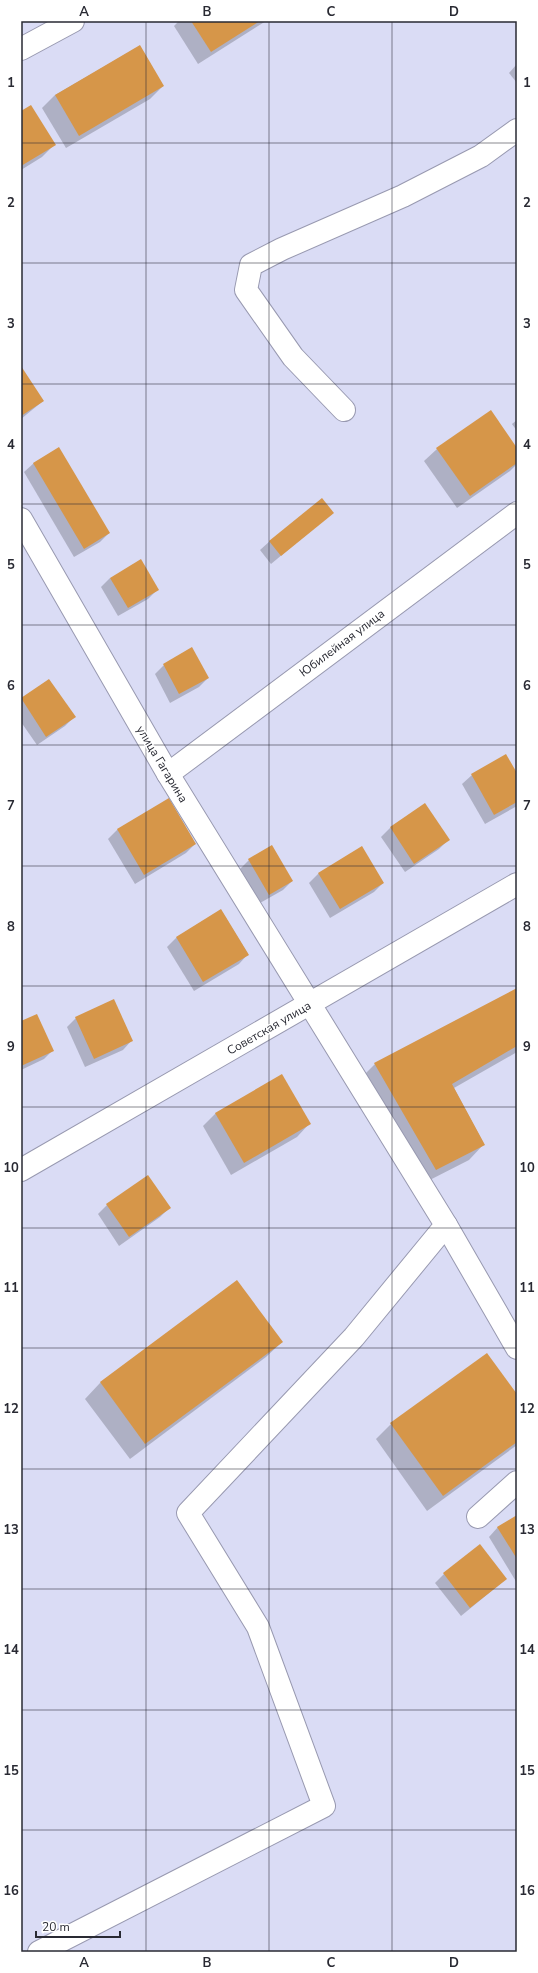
<svg xmlns="http://www.w3.org/2000/svg" width="538" height="1973" viewBox="0 0 538 1973" font-family="'Nunito Sans',sans-serif">
	<style>
		.shadow { fill: #0003 }
		.building { fill: #d69649 }
		.lines { fill: none; stroke-linecap: round; stroke-linejoin: round }
		.minor-casing { stroke: #9899b0; stroke-width: 24 }
		.minor { stroke: #fff; stroke-width: 22 }
		.grid { fill: none; stroke: #292a33; stroke-width: 1; stroke-opacity: 0.55 }
		.labels { text-anchor: middle; dominant-baseline: central; stroke-width: 3; stroke-linejoin: round; paint-order: stroke }
		.street-label { font-size: 12px; fill: #292a33; stroke: #fff }
		.neatline { fill: none; stroke: #292a33; stroke-width: 1.5 }
		.grid-label { font-size: 13px; text-anchor: middle; font-weight: bold; fill: #292a33 }
	</style>
	<rect width="100%" height="100%" fill="#dadcf5"/>
	<g class="shadow">
		<path d="M179,21H266L198,64L174,26Z"/>
		<path d="M140,46L163,86L150,99L66,148L42,108L55,95Z"/>
		<path d="M517,64V83L509,73Z"/>
		<path d="M21,112L54,145L42,157L21,170Z"/>
		<path d="M21,368L43,401L21,419Z"/>
		<path d="M517,420V431L512,424Z"/>
		<path d="M437,449L517,450V464L510,471L457,508L424,461Z"/>
		<path d="M34,463L109,533L100,542L74,557L24,472Z"/>
		<path d="M332,513L271,564L260,550L270,541Z"/>
		<path d="M110,578L157,590L148,599L118,616L101,587Z"/>
		<path d="M164,665L208,678L199,687L170,703L155,674Z"/>
		<path d="M49,680L74,717L65,726L37,745L21,722V700Z"/>
		<path d="M472,775H517V806L485,824L462,784Z"/>
		<path d="M168,800L195,844L186,853L135,884L108,839L117,830Z"/>
		<path d="M425,805L448,840L439,849L405,872L381,837L390,828Z"/>
		<path d="M362,848L383,883L374,892L330,918L309,883L318,874Z"/>
		<path d="M249,860L292,881L283,890L260,903L240,869Z"/>
		<path d="M221,910L248,954L239,964L194,991L167,947L176,938Z"/>
		<path d="M517,989V1052L454,1088L484,1144L469,1160L420,1185L359,1080L375,1064Z"/>
		<path d="M76,1018L132,1040L123,1050L85,1067L67,1027Z"/>
		<path d="M21,1023L53,1050L44,1059L21,1070Z"/>
		<path d="M216,1113L309,1124L297,1137L231,1175L203,1126Z"/>
		<path d="M107,1205L169,1208L160,1217L119,1246L98,1214Z"/>
		<path d="M237,1282L282,1342L266,1357L130,1459L85,1399L100,1383Z"/>
		<path d="M517,1396V1445L427,1511L376,1439L391,1424Z"/>
		<path d="M517,1516V1583L489,1537L498,1527Z"/>
		<path d="M444,1574L506,1579L461,1616L435,1583Z"/>
	</g>
	<g class="building">
		<path d="M191,21H260L211,52Z"/>
		<path d="M140,45L164,86L79,136L55,95Z"/>
		<path d="M31,105L56,145L21,166V111Z"/>
		<path d="M21,366L44,401L21,416Z"/>
		<path d="M491,410L517,448V463L470,496L436,448Z"/>
		<path d="M59,447L110,533L84,549L33,463Z"/>
		<path d="M322,498L334,513L281,556L269,541Z"/>
		<path d="M141,559L159,590L128,608L110,578Z"/>
		<path d="M192,647L209,678L179,694L163,664Z"/>
		<path d="M49,679L76,717L46,737L21,698Z"/>
		<path d="M506,754L517,773V802L494,815L471,774Z"/>
		<path d="M169,798L196,844L144,875L117,829Z"/>
		<path d="M425,803L450,840L414,864L390,827Z"/>
		<path d="M272,845L293,881L269,895L248,859Z"/>
		<path d="M362,846L384,883L340,909L318,873Z"/>
		<path d="M221,909L249,955L203,982L176,937Z"/>
		<path d="M517,988V1046L452,1084L485,1145L436,1170L374,1063Z"/>
		<path d="M114,999L133,1041L94,1059L75,1017Z"/>
		<path d="M37,1014L54,1051L21,1066V1021Z"/>
		<path d="M282,1074L311,1124L244,1163L215,1113Z"/>
		<path d="M148,1175L171,1208L129,1237L106,1204Z"/>
		<path d="M237,1280L283,1342L145,1444L100,1382Z"/>
		<path d="M487,1353L517,1394V1442L443,1496L390,1423Z"/>
		<path d="M517,1515V1559L497,1527Z"/>
		<path d="M480,1544L507,1579L470,1608L443,1573Z"/>
	</g>
	<g class="lines">
		<g class="minor-casing">
			<g id="minor">
				<path d="M21,49L73,21"/>
				<path d="M344,410L293,357L246,290L251,265L282,249L403,196L481,156L517,130"/>
				<path d="M21,519L168,774L446,1225L354,1337L188,1513L258,1627L324,1806L39,1952"/>
				<path d="M168,774L517,513"/>
				<path d="M21,1170L517,884"/>
				<path d="M446,1225L517,1348"/>
				<path d="M478,1517L517,1482"/>
			</g>
		</g>
		<use href="#minor" class="minor"/>
	</g>
	<path class="grid" d="M146,21V1952M269,21V1952M392,21V1952M21,143H517M21,263H517M21,384H517M21,504H517M21,625H517M21,745H517M21,866H517M21,986H517M21,1107H517M21,1228H517M21,1348H517M21,1469H517M21,1589H517M21,1710H517M21,1830H517"/>
	<g class="labels">
		<g class="street-label">
			<text transform="translate(342 643) rotate(-37)">Юбилейная улица</text>
			<text transform="translate(162 764) rotate(59)">улица Гагарина</text>
			<text transform="translate(269 1028) rotate(-30)">Советская улица</text>
		</g>
	</g>
	<rect width="538" height="1973" fill="none" stroke="#ffffff" stroke-width="44"/>
	<path d="M36 1931v6h84v-6" fill="none" stroke="#292a33" stroke-width="2"/>
	<text x="42" y="1931" font-size="12" fill="#292a33" stroke="#ffffff" stroke-width="3" paint-order="stroke">20 m</text>
	<rect x="22" y="22" width="494" height="1929" class="neatline"/>
	<g class="grid-label">
		<text x="84" y="16">A</text>
		<text x="207" y="16">B</text>
		<text x="331" y="16">C</text>
		<text x="454" y="16">D</text>
		<text x="11" y="87">1</text>
		<text x="527" y="87">1</text>
		<text x="11" y="207">2</text>
		<text x="527" y="207">2</text>
		<text x="11" y="328">3</text>
		<text x="527" y="328">3</text>
		<text x="11" y="449">4</text>
		<text x="527" y="449">4</text>
		<text x="11" y="569">5</text>
		<text x="527" y="569">5</text>
		<text x="11" y="690">6</text>
		<text x="527" y="690">6</text>
		<text x="11" y="810">7</text>
		<text x="527" y="810">7</text>
		<text x="11" y="931">8</text>
		<text x="527" y="931">8</text>
		<text x="11" y="1051">9</text>
		<text x="527" y="1051">9</text>
		<text x="11" y="1172">10</text>
		<text x="527" y="1172">10</text>
		<text x="11" y="1292">11</text>
		<text x="527" y="1292">11</text>
		<text x="11" y="1413">12</text>
		<text x="527" y="1413">12</text>
		<text x="11" y="1534">13</text>
		<text x="527" y="1534">13</text>
		<text x="11" y="1654">14</text>
		<text x="527" y="1654">14</text>
		<text x="11" y="1775">15</text>
		<text x="527" y="1775">15</text>
		<text x="11" y="1895">16</text>
		<text x="527" y="1895">16</text>
		<text x="84" y="1967">A</text>
		<text x="207" y="1967">B</text>
		<text x="331" y="1967">C</text>
		<text x="454" y="1967">D</text>
	</g>
</svg>
